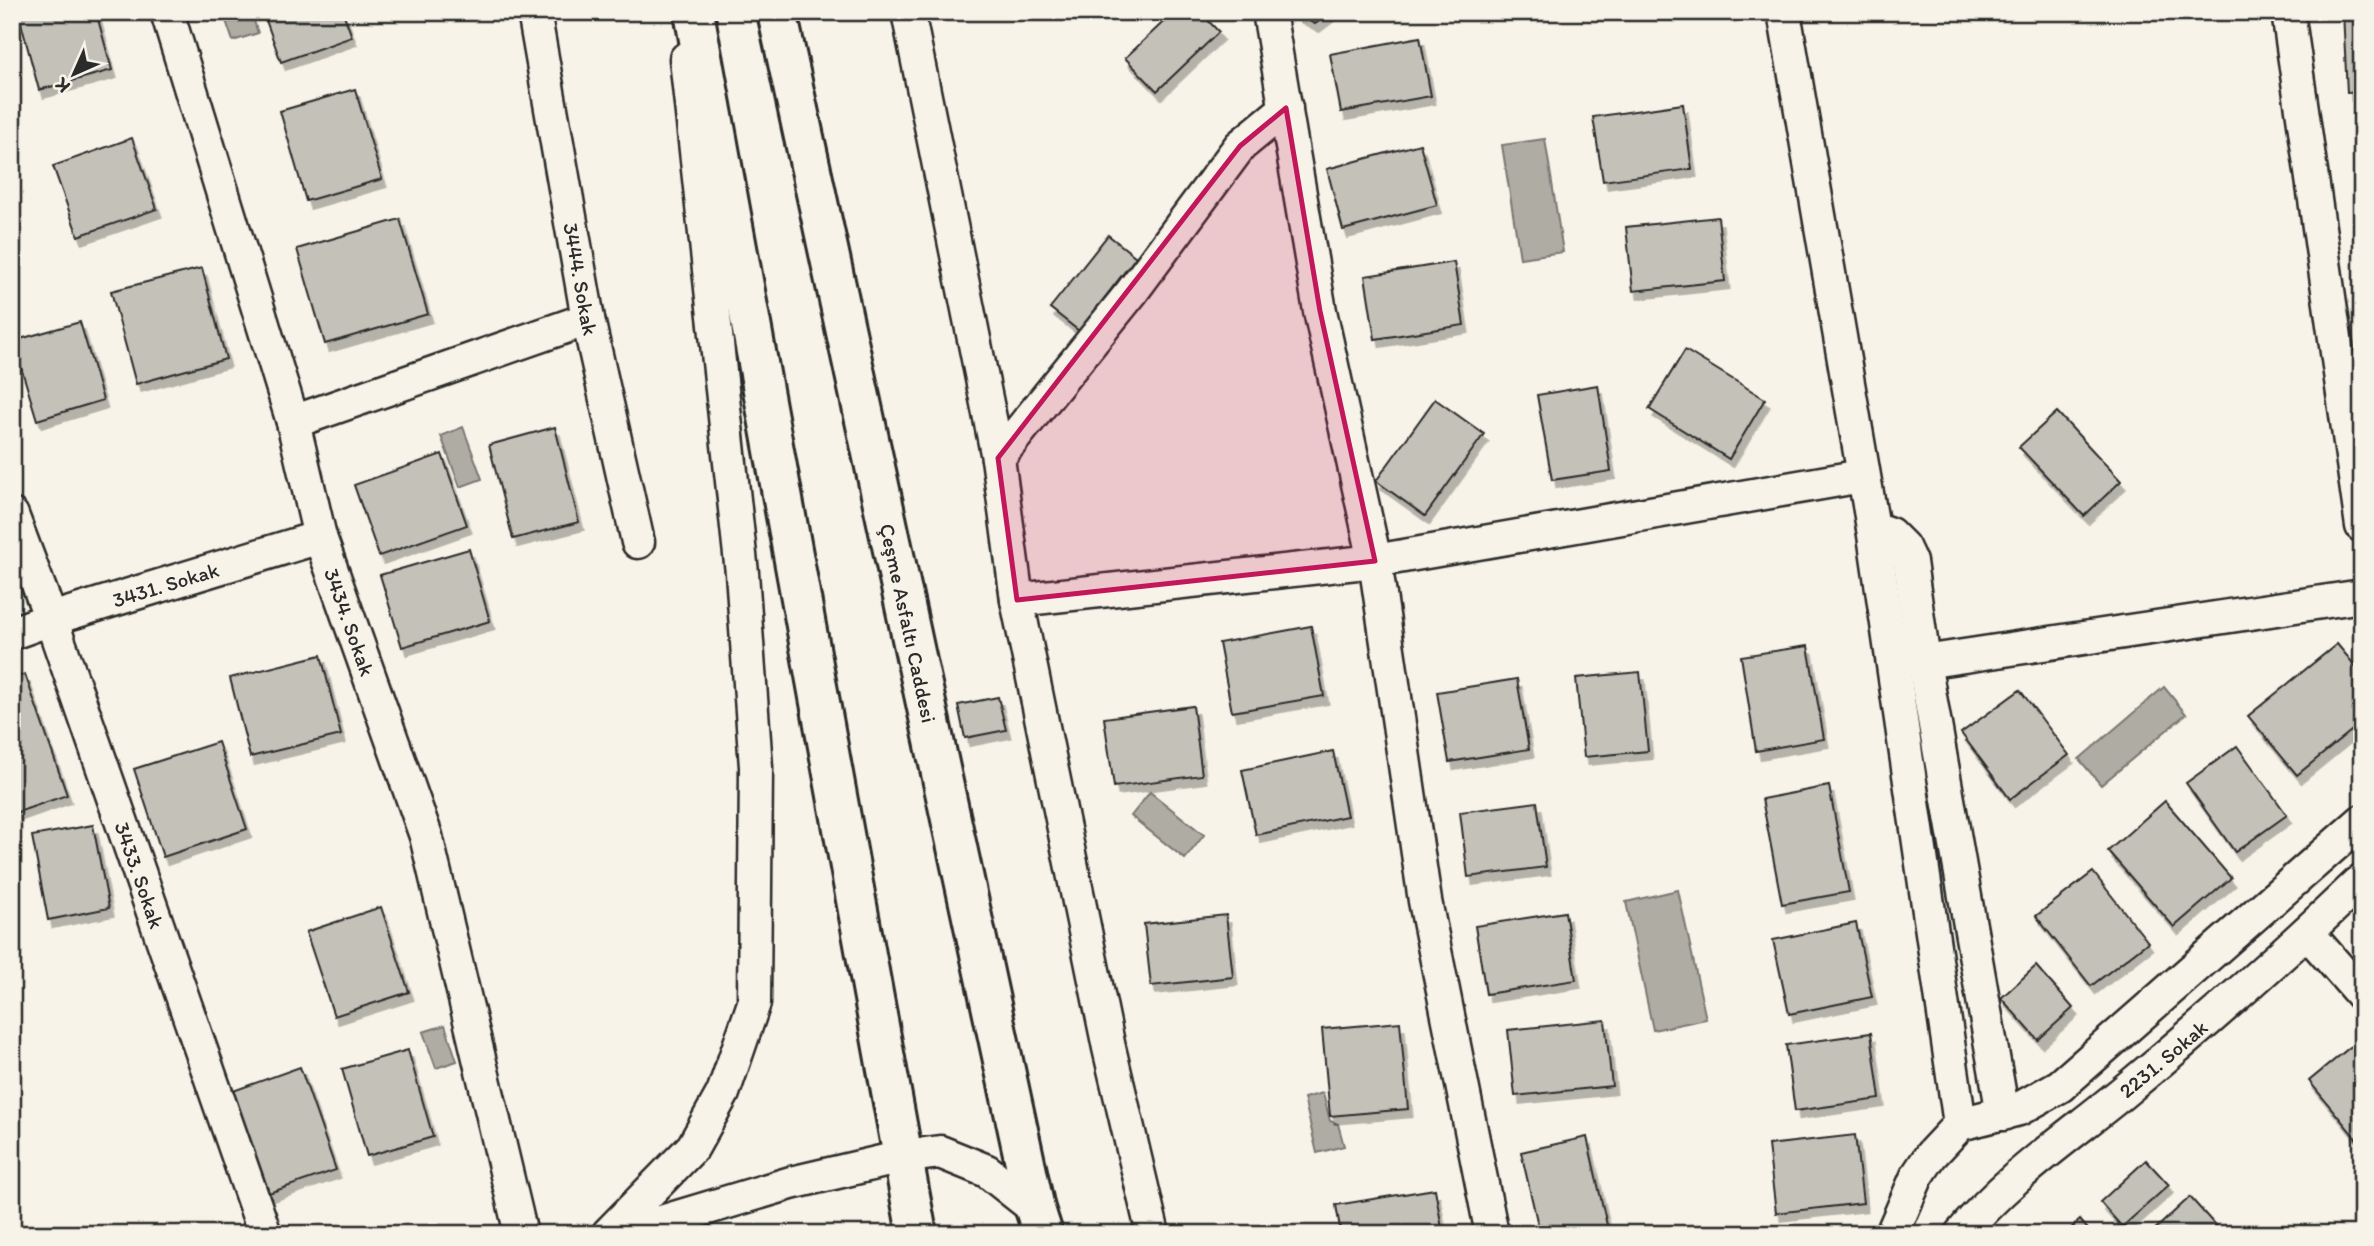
<svg xmlns="http://www.w3.org/2000/svg" width="2374" height="1246" viewBox="0 0 2374 1246" font-family="Itim,sans-serif">
	<style>
		.water { fill: #afaca4; stroke: #7a7874; stroke-width: 2 }
		.building { fill: #c4c1b9; stroke: #2b2b2b; stroke-width: 2; filter: url(#shadow) }
		.lines { fill: none; stroke-linecap: round; stroke-linejoin: round }
		.minor-casing { stroke: #2b2b2b; stroke-width: 37 }
		.trunk-casing { stroke: #2b2b2b; stroke-width: 44 }
		.minor { stroke: #f7f3e8; stroke-width: 32 }
		.trunk { stroke: #f7f3e8; stroke-width: 38 }
		.marked { fill: #c2185b; fill-opacity: 0.2; stroke: #c2185b; stroke-width: 5; stroke-linejoin: round }
		.labels { text-anchor: middle; dominant-baseline: central; stroke-width: 5; stroke-linejoin: round; paint-order: stroke }
		.street-label { font-size: 21px; fill: #2b2b2b; stroke: #f7f3e8 }
	</style>
	<defs>
		<filter id="shadow"><feDropShadow dx="4.5" dy="8" stdDeviation="0" flood-color="#0004"/></filter>
	</defs>
	<rect width="100%" height="100%" fill="#f7f3e8"/>
	<filter id="ink" filterUnits="userSpaceOnUse"><feTurbulence type="fractalNoise" baseFrequency=".0143" numOctaves="2"/><feDisplacementMap in="SourceGraphic" scale="14" xChannelSelector="R" yChannelSelector="G"/><feConvolveMatrix kernelMatrix="1 2 1 2 8 2 1 2 1" color-interpolation-filters="sRGB"/></filter>
	<g filter="url(#ink)">
		<g class="water">
			<path d="M223,12H251L258,33L233,41Z"/>
			<path d="M1545,139L1563,252L1520,258L1502,145Z"/>
			<path d="M463,427L482,479L460,487L441,436Z"/>
			<path d="M2164,687L2186,714L2101,785L2079,759Z"/>
			<path d="M1150,792L1204,835L1185,859L1131,816Z"/>
			<path d="M1678,890L1706,1019L1653,1030L1626,902Z"/>
			<path d="M445,1025L457,1061L436,1068L423,1032Z"/>
			<path d="M1323,1093L1330,1121L1338,1124L1344,1146L1317,1153L1304,1098Z"/>
		</g>
		<g class="building">
			<path d="M18,12H96L112,70L39,90Z"/>
			<path d="M263,12H343L352,37L281,62Z"/>
			<path d="M1174,12H1200L1219,32L1157,91L1125,58Z"/>
			<path d="M1292,12H1331L1315,24Z"/>
			<path d="M2343,12H2362V92L2347,93Z"/>
			<path d="M1420,37L1431,96L1341,112L1330,54Z"/>
			<path d="M355,89L382,179L306,201L280,111Z"/>
			<path d="M1683,104L1692,169L1603,181L1593,117Z"/>
			<path d="M2362,137V175L2355,139Z"/>
			<path d="M132,138L157,209L78,236L53,166Z"/>
			<path d="M1420,144L1437,205L1343,230L1327,169Z"/>
			<path d="M1718,217L1725,281L1633,291L1626,227Z"/>
			<path d="M400,219L428,314L325,344L297,249Z"/>
			<path d="M1108,235L1136,257L1079,331L1050,308Z"/>
			<path d="M1454,262L1464,325L1375,339L1365,276Z"/>
			<path d="M202,268L226,359L136,384L111,291Z"/>
			<path d="M80,322L103,400L37,420L13,341Z"/>
			<path d="M1685,350L1765,399L1729,459L1649,409Z"/>
			<path d="M1598,385L1611,471L1552,480L1537,395Z"/>
			<path d="M1435,399L1484,434L1425,516L1376,481Z"/>
			<path d="M2057,412L2121,481L2084,516L2019,447Z"/>
			<path d="M555,427L579,522L513,539L489,445Z"/>
			<path d="M442,454L467,525L379,556L354,485Z"/>
			<path d="M469,549L490,621L402,647L380,575Z"/>
			<path d="M1311,626L1324,696L1232,712L1219,643Z"/>
			<path d="M2337,644L2362,674V722L2297,775L2248,716Z"/>
			<path d="M1808,646L1824,739L1756,751L1741,656Z"/>
			<path d="M321,655L341,735L250,757L230,678Z"/>
			<path d="M1640,672L1648,751L1584,757L1576,678Z"/>
			<path d="M25,674L67,795L12,814V678Z"/>
			<path d="M1517,679L1529,749L1449,762L1437,692Z"/>
			<path d="M2020,690L2069,755L2010,799L1961,733Z"/>
			<path d="M998,697L1006,730L965,738L958,705Z"/>
			<path d="M1193,706L1202,775L1114,787L1104,718Z"/>
			<path d="M218,742L247,829L163,857L134,769Z"/>
			<path d="M2237,746L2287,815L2235,852L2186,783Z"/>
			<path d="M1333,751L1347,816L1256,835L1242,770Z"/>
			<path d="M1829,786L1849,892L1782,904L1762,799Z"/>
			<path d="M2165,801L2231,878L2174,927L2108,851Z"/>
			<path d="M1537,802L1546,867L1468,877L1460,812Z"/>
			<path d="M93,825L109,908L48,920L32,836Z"/>
			<path d="M2093,872L2148,942L2091,986L2036,916Z"/>
			<path d="M381,907L409,992L334,1016L306,932Z"/>
			<path d="M1565,912L1576,980L1486,994L1475,926Z"/>
			<path d="M1226,915L1233,977L1151,986L1144,924Z"/>
			<path d="M1856,923L1872,997L1789,1014L1773,940Z"/>
			<path d="M2036,966L2073,1008L2038,1040L2001,998Z"/>
			<path d="M1605,1020L1612,1086L1515,1096L1508,1030Z"/>
			<path d="M1400,1022L1408,1109L1330,1116L1322,1029Z"/>
			<path d="M1871,1033L1880,1099L1795,1111L1786,1045Z"/>
			<path d="M2355,1043L2362,1051V1146L2309,1081Z"/>
			<path d="M408,1050L433,1137L367,1156L342,1069Z"/>
			<path d="M300,1067L336,1170L269,1193L233,1091Z"/>
			<path d="M1855,1135L1863,1203L1776,1213L1768,1145Z"/>
			<path d="M1587,1137L1609,1234H1540L1521,1152Z"/>
			<path d="M2146,1160L2169,1185L2122,1227L2100,1202Z"/>
			<path d="M1435,1189L1443,1234H1341L1336,1205Z"/>
			<path d="M2190,1197L2223,1234H2150Z"/>
			<path d="M2080,1220L2092,1234H2065Z"/>
		</g>
		<g class="lines">
			<g class="minor-casing">
				<g id="minor">
					<path id="s1" d="M167,12L293,422L320,537L426,836L521,1234"/>
					<path id="s2" d="M534,12L588,319L638,542"/>
					<path d="M908,12L998,458"/>
					<path d="M1269,12L1320,311L1375,561L1425,901L1492,1234"/>
					<path d="M1784,12L1873,528L1960,1124"/>
					<path d="M2288,12L2362,526"/>
					<path d="M293,422L588,319"/>
					<path id="s3" d="M12,515L51,619L265,1234"/>
					<path d="M1873,528L1890,534L1903,547L1910,562L1924,662L2003,1114"/>
					<path d="M1017,600L1375,561L1862,476"/>
					<path id="s4" d="M12,633L51,619L320,537"/>
					<path d="M1924,662L2362,596"/>
					<path d="M2307,932L2362,995"/>
					<path d="M608,1234L693,1147L723,1093L754,1003L756,767L742,573L686,59"/>
					<path d="M621,1234L791,1183L902,1157L940,1152L987,1171L1035,1209"/>
					<path d="M1153,1234L1109,1048L1017,600L998,458L1131,293L1240,146L1286,108"/>
					<path d="M1892,1234L1917,1176L1931,1155L1960,1124L2019,1109L2060,1086L2362,821"/>
					<path id="s5" d="M1961,1234C2006,1179 2067,1138 2122,1093C2204,1025 2285,954 2362,880"/>
				</g>
			</g>
			<g class="trunk-casing">
				<g id="trunk">
					<path d="M694,12L917,1234"/>
					<path id="s6" d="M777,12L1035,1209L1043,1234"/>
				</g>
			</g>
			<use href="#minor" class="minor"/>
			<use href="#trunk" class="trunk"/>
		</g>
	</g>
	<path class="marked" d="M1286,108L1320,311L1375,561L1017,600L998,458L1240,146Z"/>
	<g class="labels">
		<g class="street-label">
			<text stroke="none"><textPath href="#s2" startOffset="271">3444. Sokak</textPath></text>
			<text stroke="none"><textPath href="#s4" startOffset="161">3431. Sokak</textPath></text>
			<text stroke="none"><textPath href="#s1" startOffset="637">3434. Sokak</textPath></text>
			<text stroke="none"><textPath href="#s6" startOffset="625">Çeşme Asfaltı Caddesi</textPath></text>
			<text stroke="none"><textPath href="#s3" startOffset="382">3433. Sokak</textPath></text>
			<text stroke="none"><textPath href="#s5" startOffset="268">2231. Sokak</textPath></text>
		</g>
	</g>
	<rect width="2374" height="1246" fill="none" stroke="#f7f3e8" stroke-width="42"/>
	<rect x="21" y="21" width="2332" height="1204" fill="none" stroke="#2b2b2b" stroke-width="2.5" filter="url(#ink)"/>
	<g transform="translate(74 74) rotate(225)" stroke="#f7f3e8" stroke-width="5" paint-order="stroke">
	<path d="M0-5L12 26L0 18L-12 26Z" fill="#2b2b2b"/>
	<text y="-10" font-size="19" font-weight="bold" text-anchor="middle" fill="#2b2b2b">K</text>
	</g>
</svg>
